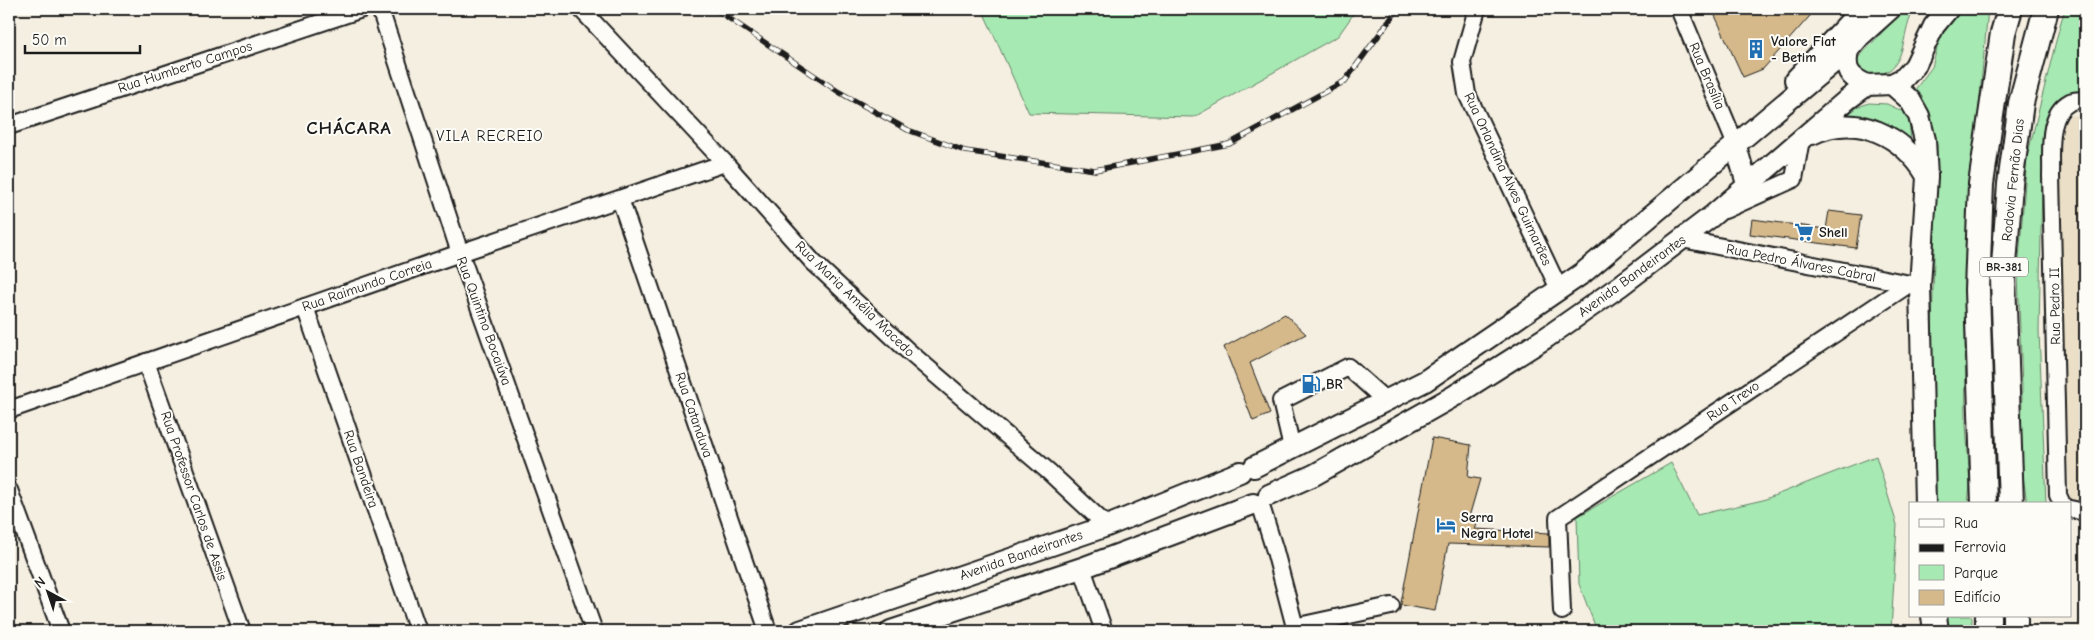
<svg xmlns="http://www.w3.org/2000/svg" width="2094" height="640" viewBox="0 0 2094 640" font-family="'Comic Neue',sans-serif">
	<style>
		.built { fill: #ebdfc7 }
		.green { fill: #a7e9b2; stroke: #628267 }
		.building { fill: #d5b98a; stroke: #1c1c1c }
		.lines { fill: none; stroke-linecap: round; stroke-linejoin: round }
		.minor-casing { stroke: #1c1c1c; stroke-width: 20 }
		.major-casing { stroke: #1c1c1c; stroke-width: 24 }
		.highway-casing { stroke: #1c1c1c; stroke-width: 28 }
		.minor { stroke: #fdfcf7; stroke-width: 16 }
		.major { stroke: #fdfcf7; stroke-width: 20 }
		.highway { stroke: #fdfcf7; stroke-width: 24 }
		.rail-casing { stroke: #1c1c1c; stroke-width: 5.5 }
		.rail { stroke: #fdfcf7; stroke-width: 4; stroke-dasharray: 11; stroke-linecap: butt }
		.labels { text-anchor: middle; dominant-baseline: central; stroke-width: 4; stroke-linejoin: round; paint-order: stroke }
		.shield { fill: #fdfcf7; stroke: #605f5e; stroke-width: 1 }
		.shield-label { font-size: 12px; font-weight: bold; fill: #1c1c1c }
		.poi-label { font-size: 14px; font-weight: bold; fill: #1c1c1c; stroke: #fdfcf7; text-anchor: start }
		.street-label { font-size: 14px; fill: #1c1c1c; stroke: #fdfcf7 }
		.neighbourhood-label { font-size: 15px; letter-spacing: 1px; fill: #1c1c1c; stroke: #fdfcf7 }
		.district-label { font-size: 19px; font-weight: bold; letter-spacing: 1px; fill: #1c1c1c; stroke: #fdfcf7 }
	</style>
	<rect width="100%" height="100%" fill="#f5efe1"/>
	<filter id="ink" filterUnits="userSpaceOnUse"><feTurbulence type="fractalNoise" baseFrequency=".02" numOctaves="2"/><feDisplacementMap in="SourceGraphic" scale="10" xChannelSelector="R" yChannelSelector="G"/><feConvolveMatrix kernelMatrix="1 2 1 2 8 2 1 2 1" color-interpolation-filters="sRGB"/></filter>
	<g filter="url(#ink)">
		<g class="built">
			<path d="M2071,115H2085V506L2070,502L2052,137Z"/>
			<path d="M2085,536V631H2078L2081,537Z"/>
		</g>
		<g class="green">
			<path d="M982,9H1357L1338,36L1194,117L1029,113Z"/>
			<path d="M1904,9H1915C1901,27 1908,71 1878,74C1869,75 1863,73 1857,66L1858,58Z"/>
			<path d="M1958,9H1988L1968,226L1965,327L1966,424L1970,485L1968,504H1935L1932,329L1937,145L1914,91L1932,67L1942,29Z"/>
			<path d="M2065,9H2085V95L2064,96L2043,132L2039,331L2046,504H2027L2021,462L2022,388L2018,272L2027,157L2060,25Z"/>
			<path d="M1869,103L1887,104L1908,114L1911,139L1847,115L1858,107Z"/>
			<path d="M1876,456L1897,525L1891,631H1597L1579,584L1577,517L1671,463L1697,515L1763,500Z"/>
			<path d="M1944,616H1972V631H1947Z"/>
		</g>
		<g class="building">
			<path d="M1712,9H1816L1763,69L1743,77Z"/>
			<path d="M1829,211L1861,215L1856,248L1750,234L1752,219L1826,229Z"/>
			<path d="M1285,314L1306,334L1250,363L1270,414L1253,421L1224,347Z"/>
			<path d="M1432,438L1471,445L1468,477L1480,479L1469,517L1479,520L1475,529L1549,533V547L1448,544L1435,611L1401,605V603Z"/>
		</g>
		<g class="lines">
			<g class="minor-casing">
				<g id="minor">
					<path d="M380,9L460,253L594,631"/>
					<path d="M581,9L725,163L813,262L908,351L1048,471L1107,526"/>
					<path d="M1477,9L1462,62L1467,94L1559,289"/>
					<path d="M1679,9L1735,143"/>
					<path d="M9,126L362,9"/>
					<path d="M620,199L768,631"/>
					<path d="M1725,210L1794,179L1801,139"/>
					<path d="M1682,239L1915,285"/>
					<path d="M305,307L418,631"/>
					<path d="M146,362L242,631"/>
					<path d="M9,410L460,253L725,163"/>
					<path d="M1292,448L1281,401L1348,367L1386,401"/>
					<path d="M9,490L61,631"/>
					<path d="M1260,503L1275,551L1296,631"/>
					<path d="M2062,504L2058,495L2051,175C2052,152 2046,115 2070,102C2074,100 2080,100 2085,100"/>
					<path d="M2070,509L2085,512"/>
					<path d="M1082,568L1104,631"/>
					<path d="M1562,611L1558,518L1909,284"/>
					<path d="M1294,627L1391,606"/>
				</g>
			</g>
			<g class="major-casing">
				<g id="major">
					<path d="M1848,50C1844,70 1849,77 1867,85"/>
					<path d="M1795,80L1862,9"/>
					<path d="M1892,84L1910,100L1919,116L1925,140L1927,177L1920,286L1925,504"/>
					<path d="M1812,134C1858,112 1903,136 1927,176"/>
					<path d="M1735,143L1747,184"/>
					<path d="M1254,467L1425,381L1583,273L1848,50L1860,36L1890,9"/>
					<path d="M1269,495L1314,475L1454,396L1547,337L1620,286L1712,216L1848,99L1867,85L1892,84L1904,78L1915,66L1934,26L1948,9"/>
					<path d="M800,631L1107,526L1240,472"/>
					<path d="M891,631L1082,568L1253,504"/>
				</g>
			</g>
			<g class="highway-casing">
				<g id="highway">
					<path d="M1984,504L1977,290L1981,184L2003,33L2010,9"/>
					<path d="M2011,504L2003,279L2010,184L2021,103L2046,9"/>
					<path d="M1934,616L1936,631"/>
					<path d="M1988,616V631"/>
					<path d="M2015,616V631"/>
				</g>
			</g>
			<use href="#minor" class="minor"/>
			<use href="#major" class="major"/>
			<use href="#highway" class="highway"/>
			<g class="rail-casing">
				<path id="rail" d="M715,9L839,92L908,130L965,151L1095,170L1229,144L1345,81L1398,9"/>
			</g>
			<use href="#rail" class="rail"/>
		</g>
	</g>
	<defs>
		<g id="building-bare" transform="scale(1.5)"><path d="M-4-6H4V6H1V3H-1V6H-4ZM-2.5-4.3h1.7v1.8h-1.7ZM.8-4.3h1.7v1.8H.8ZM-2.5-1h1.7V.8h-1.7ZM.8-1h1.7V.8H.8Z" fill="#1f6fb2" stroke="#fdfcf7" stroke-width="2.5" paint-order="stroke"/></g>
		<g id="supermarket-bare" transform="scale(1.5)"><path d="M-6-5.5h2.5l.6 2H6L4.5 2H-2.5L-4.4-4H-6ZM-1.5 3.2a1.3 1.3 0 1 0 .1 0ZM3 3.2a1.3 1.3 0 1 0 .1 0Z" fill="#1f6fb2" stroke="#fdfcf7" stroke-width="2.5" paint-order="stroke"/></g>
		<g id="fuel-bare" transform="scale(1.5)"><path d="M-5.5-6h7V0h2V4h1.3V-2.5L3-4.5l.8-.8L6-3V5H2.5V1h-1V6h-7ZM-4.2-4.7v3.2H.2V-4.7Z" fill="#1f6fb2" stroke="#fdfcf7" stroke-width="2.5" paint-order="stroke"/></g>
		<g id="hotel-bare" transform="scale(1.5)"><path d="M-6-4.5h1.5V1H6V5H4.5V3h-9V5H-6ZM-4 0a1.8 1.8 0 1 1 3.6 0ZM.5 0V-2.5h3Q6-2.5 6 0Z" fill="#1f6fb2" stroke="#fdfcf7" stroke-width="2.5" paint-order="stroke"/></g>
	</defs>
	<g fill-rule="evenodd">
		<use href="#building-bare" x="1756" y="49"/>
		<use href="#supermarket-bare" x="1804" y="232"/>
		<use href="#fuel-bare" x="1311" y="384"/>
		<use href="#hotel-bare" x="1446" y="525"/>
	</g>
	<g class="labels">
		<rect class="shield" x="1980" y="257.5" width="48" height="19" rx="4"/>
		<g class="shield-label">
			<text x="2004" y="267">BR-381</text>
		</g>
		<g class="poi-label">
			<text x="1771" y="41">Valore Fiat<tspan x="1771" dy="16">- Betim</tspan></text>
			<text x="1819" y="232">Shell</text>
			<text x="1326" y="384">BR</text>
			<text x="1461" y="517">Serra<tspan x="1461" dy="16">Negra Hotel</tspan></text>
		</g>
		<g class="street-label">
			<text transform="translate(185 67) rotate(-18)">Rua Humberto Campos</text>
			<text transform="translate(1707 76) rotate(67)">Rua Brasília</text>
			<text transform="translate(1508 179) rotate(65)">Rua Orlandina Alves Guimarães</text>
			<text transform="translate(2013 180) rotate(-84)">Rodovia Fernão Dias</text>
			<text transform="translate(1801 263) rotate(11)">Rua Pedro Álvares Cabral</text>
			<text transform="translate(1632 276) rotate(-36)">Avenida Bandeirantes</text>
			<text transform="translate(367 285) rotate(-19)">Rua Raimundo Correia</text>
			<text transform="translate(855 299) rotate(44)">Rua Maria Amélia Macedo</text>
			<text transform="translate(2055 306) rotate(-91)">Rua Pedro II</text>
			<text transform="translate(484 321) rotate(70)">Rua Quintino Bocaiúva</text>
			<text transform="translate(1733 401) rotate(-34)">Rua Trevo</text>
			<text transform="translate(694 415) rotate(71)">Rua Catanduva</text>
			<text transform="translate(361 469) rotate(71)">Rua Bandeira</text>
			<text transform="translate(194 496) rotate(71)">Rua Professor Carlos de Assis</text>
			<text transform="translate(1021 555) rotate(-19)">Avenida Bandeirantes</text>
		</g>
		<g class="neighbourhood-label">
			<text x="490" y="136">VILA RECREIO</text>
		</g>
		<g class="district-label">
			<text x="349" y="128">CHÁCARA</text>
		</g>
	</g>
	<rect width="2094" height="640" fill="none" stroke="#fdfcf7" stroke-width="30"/>
	<rect x="15" y="15" width="2064" height="610" fill="none" stroke="#1c1c1c" stroke-width="2" filter="url(#ink)"/>
	<rect x="1909" y="502" width="162" height="115" fill="#fdfcf7" stroke="#a3a29f"/>
	<rect x="1919" y="519" width="25" height="8" fill="#fdfcf7" stroke="#a3a29f"/>
	<text x="1954" y="528" font-size="15" fill="#1c1c1c">Rua</text>
	<rect x="1919" y="544" width="25" height="8" fill="#1c1c1c" stroke="#a3a29f"/>
	<text x="1954" y="552" font-size="15" fill="#1c1c1c">Ferrovia</text>
	<rect x="1919" y="565" width="25" height="15" fill="#a7e9b2" stroke="#a3a29f"/>
	<text x="1954" y="578" font-size="15" fill="#1c1c1c">Parque</text>
	<rect x="1919" y="590" width="25" height="15" fill="#d5b98a" stroke="#a3a29f"/>
	<text x="1954" y="602" font-size="15" fill="#1c1c1c">Edifício</text>
	<g transform="translate(48 592) rotate(320)" stroke="#fdfcf7" stroke-width="4" paint-order="stroke">
	<path d="M0-4L9 19L0 12L-9 19Z" fill="#1c1c1c"/>
	<text y="-8" font-size="14" font-weight="bold" text-anchor="middle" fill="#1c1c1c">N</text>
	</g>
	<path d="M25 45v8h115v-8" fill="none" stroke="#1c1c1c" stroke-width="2.5"/>
	<text x="32" y="45" font-size="15" fill="#1c1c1c" stroke="#fdfcf7" stroke-width="4" paint-order="stroke">50 m</text>
</svg>
